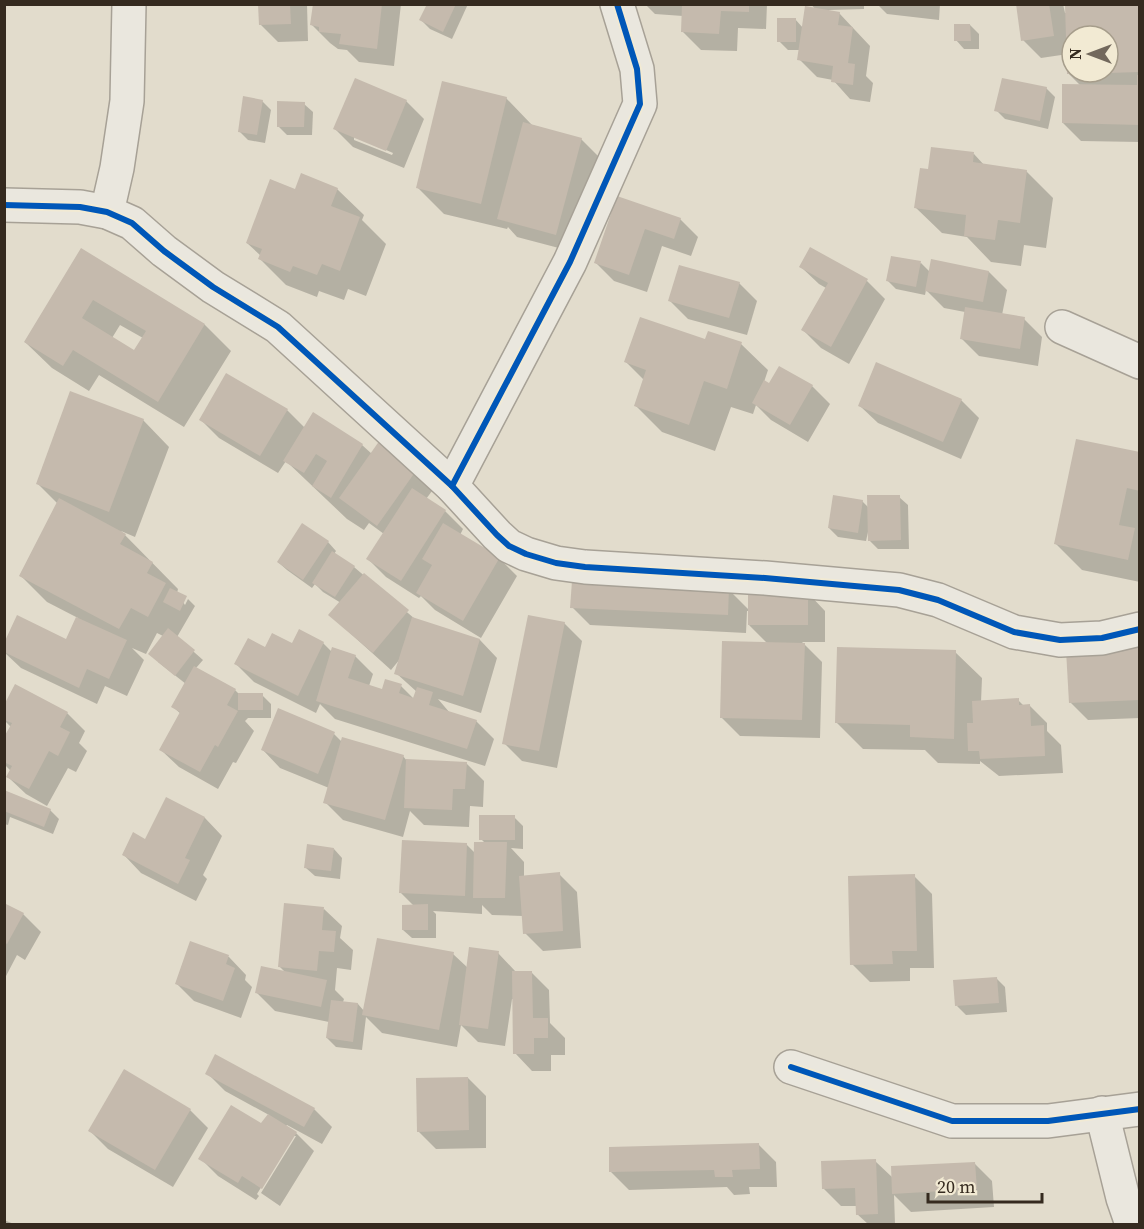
<svg xmlns="http://www.w3.org/2000/svg" width="1144" height="1229" viewBox="0 0 1144 1229" font-family="'Source Serif 4',serif">
	<style>
		.shadow { fill: #0003; fill-rule: evenodd }
		.building { fill: #c5baad; fill-rule: evenodd }
		.lines { fill: none; stroke-linecap: round; stroke-linejoin: round }
		.street-casing { stroke: #a7a196; stroke-width: 36 }
		.street { stroke: #eae7de; stroke-width: 33 }
		.cycleway-casing { stroke: #f2ead3; stroke-width: 10 }
		.cycleway { stroke: #0057b8; stroke-width: 6 }
	</style>
	<rect width="100%" height="100%" fill="#e2dccc"/>
	<g class="shadow">
		<path d="M260,4H307L308,41L278,42L260,24Z"/>
		<path d="M315,4H401L394,66L359,62L347,50L338,49L330,43L312,25Z"/>
		<path d="M428,4H468L452,39L430,29L421,20Z"/>
		<path d="M645,4H767L766,29L738,28L737,51L701,50L683,32V16L655,14Z"/>
		<path d="M811,4H864V9L829,10V11L839,13L870,46L866,76L873,83L870,102L850,99L833,80L817,77L799,59L800,50H788L779,41L795,19L803,28L815,9Z"/>
		<path d="M877,4H940L939,20L887,14Z"/>
		<path d="M1017,4H1063L1065,13L1140,4V142L1081,141L1063,123L1081,86L1068,73V54L1041,58L1023,40ZM1072,36H1108V72H1072Z"/>
		<path d="M970,25L979,34V49H964L956,40Z"/>
		<path d="M1046,88L1055,97L1048,129L1005,119L996,110Z"/>
		<path d="M506,98L532,125L581,139L599,157L574,252L517,237L508,227L507,229L444,214L418,188Z"/>
		<path d="M262,101L271,110L265,143L248,140L239,131Z"/>
		<path d="M406,101L424,119L404,168L353,147L335,129ZM354,136L393,153L392,155L354,140Z"/>
		<path d="M304,104L313,112L312,135H287L278,126Z"/>
		<path d="M974,154L985,166L1026,171L1053,198L1046,248L1024,245L1021,266L991,262L967,237L942,233L915,207L930,170Z"/>
		<path d="M337,189L364,215L362,220L386,244L366,296L348,289L344,300L319,291L317,297L286,285L260,259L261,256L247,243L296,191Z"/>
		<path d="M618,198L680,219L698,237L691,256L662,246L647,292L614,281L596,263Z"/>
		<path d="M82,250L205,325L231,351L184,427L99,375L89,391L52,368L25,342ZM120,325L143,338L135,352L112,338Z"/>
		<path d="M921,263L930,272H989L1007,290L1002,315L1024,319L1042,337L1038,366L979,356L961,338L965,312L944,308L926,290L925,295L896,289L887,280Z"/>
		<path d="M801,267L867,281L885,299L849,364L821,348L803,330L826,288L819,284Z"/>
		<path d="M739,283L757,301L747,335L688,319L670,301Z"/>
		<path d="M706,341L741,344L768,370L764,382L769,385L812,386L830,404L808,442L771,420L756,405L753,414L731,407L715,451L662,432L636,406L644,380L626,362Z"/>
		<path d="M961,400L979,418L961,459L878,423L860,406Z"/>
		<path d="M287,410L305,428L362,445L372,454L380,443L435,487L426,499L445,511L463,529L460,535L500,559L517,576L481,638L435,610L421,596L419,598L386,577L368,559L384,534L369,523L364,530L347,519L286,461L278,473L219,438L201,420Z"/>
		<path d="M143,420L169,447L135,537L121,531L178,589L177,593L185,605L188,599L195,606L177,637L203,660L196,668L235,690L240,695H262L271,704V718H248L245,721L254,731L236,763L233,762L218,789L179,767L161,750L181,714L173,707L186,684L158,662L163,636L157,633L146,654L132,648L144,660L127,696L105,686L97,704L21,668L4,652L67,641L78,618L47,602L20,575L58,504L37,483Z"/>
		<path d="M1140,454V582L1082,570L1056,544Z"/>
		<path d="M899,497L908,505L909,549H878L869,540V532H868L866,541L838,537L829,528L862,501L869,508Z"/>
		<path d="M328,542L336,551L334,554L354,567L415,619L480,640L497,658L481,713L438,699L450,713L476,721L494,739L485,766L335,719L320,704L316,713L254,682L236,664L266,649L323,643L332,652L355,656L373,674L369,686L383,691L401,686L414,699L417,692L396,673L400,659L391,670L330,615L341,603L323,592L315,584L312,588L287,570L278,562Z"/>
		<path d="M729,590L749,610L808,593L825,611V642H802L822,662L820,738L740,736L722,718L768,644L749,625V611H747L746,633L590,625L572,607Z"/>
		<path d="M564,623L582,641L557,768L522,761L504,743Z"/>
		<path d="M1138,649L1140,651V718L1088,720L1070,702Z"/>
		<path d="M955,652L982,678L981,702L1018,700L1024,706L1029,705L1047,723V731L1061,745L1063,773L999,776L980,761V764L938,763L925,750L863,749L837,723Z"/>
		<path d="M16,686L67,713L85,731L79,743L87,751L76,772L68,768L47,806L26,794L8,777L11,771L4,764V741L11,727L4,720V708Z"/>
		<path d="M334,734L342,742L403,756L407,761L466,763L484,781L483,807L470,806L469,827L424,825L410,811L403,837L343,820L325,802L329,788L280,768L263,750Z"/>
		<path d="M4,792L50,810L59,819L53,834L10,817L8,825L4,824Z"/>
		<path d="M166,799L205,818L222,836L203,875L207,879L196,901L141,873L124,855L146,841Z"/>
		<path d="M514,817L523,826V849L511,848L524,862V877L559,874L577,892L581,948L543,951L525,933L523,916L492,915L482,905V914L433,911L436,914V938H412L403,930L414,906L401,893L466,844L475,853L485,843L481,839Z"/>
		<path d="M334,849L342,858L340,879L315,876L306,868Z"/>
		<path d="M914,876L932,894L934,968H910V981L870,982L852,964Z"/>
		<path d="M4,904L23,914L41,932L25,960L17,955L5,978Z"/>
		<path d="M324,909L342,926L340,938L353,950L351,970L337,968L335,990L344,999L343,1002L358,1004L364,1011L453,954L468,968L498,953L516,972H531L549,990L550,1023L565,1038V1055H551V1071H532L515,1053L514,999H512L505,1046L478,1042L461,1025L457,1047L382,1033L366,1017L362,1050L336,1047L327,1038L329,1022L275,1011L257,993L286,973L279,966Z"/>
		<path d="M191,943L229,957L246,975L245,980L252,987L241,1018L194,1001L176,983Z"/>
		<path d="M996,978L1005,987L1007,1012L966,1015L957,1006Z"/>
		<path d="M207,1073L314,1109L332,1127L322,1144L287,1125L285,1127L296,1133L314,1151L280,1206L261,1193L296,1136H293L257,1194L259,1196L256,1200L218,1176L200,1158L262,1125L269,1115L225,1091Z"/>
		<path d="M468,1078L486,1096V1148L436,1149L418,1131Z"/>
		<path d="M190,1110L208,1128L173,1187L108,1149L90,1131Z"/>
		<path d="M758,1144L776,1162L777,1187H749L750,1194L734,1195L727,1187L629,1190L611,1172Z"/>
		<path d="M875,1161L893,1178L974,1163L992,1181L994,1207L911,1212L894,1195L895,1224H868L857,1214V1206H841L823,1188Z"/>
		<path d="M4,1220L14,1224H4Z"/>
	</g>
	<g class="building">
		<path d="M258,4H290L291,24L259,25Z"/>
		<path d="M313,4H382L377,49L339,44L341,34L319,32V27L310,25Z"/>
		<path d="M427,4H456L443,32L419,20Z"/>
		<path d="M682,4H749V12L721,11L719,34L681,32Z"/>
		<path d="M1016,4H1049L1054,36L1021,41Z"/>
		<path d="M1065,4H1140V72L1108,73V36H1072V74H1067Z"/>
		<path d="M805,6L840,12L838,25L853,27L848,63L855,64L853,85L831,82L833,66L797,60Z"/>
		<rect x="777" y="18" width="19" height="24"/>
		<path d="M954,24H970L971,41H954Z"/>
		<path d="M1137,75H1140V125L1062,123V84L1137,85Z"/>
		<path d="M355,78L407,100L386,151L333,129Z"/>
		<path d="M1002,78L1047,87L1040,121L994,111Z"/>
		<path d="M442,81L507,97L481,204L416,188Z"/>
		<path d="M243,96L263,100L257,135L238,132Z"/>
		<path d="M277,101L305,102L304,127H277Z"/>
		<path d="M523,122L582,138L556,235L497,219Z"/>
		<path d="M931,147L974,152L973,162L1027,170L1020,223L998,220L995,240L964,236L966,215L914,208L920,168L928,169Z"/>
		<path d="M301,173L338,188L331,206L360,217L340,271L322,264L317,275L293,266L290,272L258,259L262,249L246,243L270,179L295,189Z"/>
		<path d="M617,196L681,218L674,239L645,229L629,275L594,263Z"/>
		<path d="M810,247L868,279L831,347L801,330L828,283L799,267Z"/>
		<path d="M81,248L205,324L158,402L73,350L63,366L24,342ZM93,300L146,331L134,350L82,318Z"/>
		<path d="M891,256L921,261L916,287L886,281Z"/>
		<path d="M931,259L989,271L983,302L925,291Z"/>
		<path d="M679,265L740,282L729,318L668,301Z"/>
		<path d="M965,307L1025,317L1020,349L960,339Z"/>
		<path d="M640,317L705,339L708,331L742,342L727,389L704,381L689,425L634,406L646,370L624,362Z"/>
		<path d="M876,362L962,399L943,442L858,406Z"/>
		<path d="M779,366L813,385L790,425L752,403L764,380L769,383Z"/>
		<path d="M226,373L288,409L260,456L199,420Z"/>
		<path d="M70,391L144,419L109,512L36,484Z"/>
		<path d="M313,412L363,444L331,498L312,486L327,461L316,454L304,473L283,461Z"/>
		<path d="M1076,439L1140,452V491L1127,488L1119,525L1135,528L1128,560L1054,544Z"/>
		<path d="M380,440L418,468L377,526L339,498Z"/>
		<path d="M412,488L446,510L401,581L366,559Z"/>
		<path d="M833,495L863,500L858,533L828,528Z"/>
		<path d="M867,495H900L901,540L868,541Z"/>
		<path d="M59,498L126,534L120,544L153,562L147,573L166,583L148,617L131,608L119,629L19,576Z"/>
		<path d="M302,523L329,541L303,580L277,562Z"/>
		<path d="M443,523L500,557L463,621L416,593L432,565L422,559Z"/>
		<path d="M332,551L355,566L335,597L312,583Z"/>
		<path d="M364,573L409,610L373,653L328,615Z"/>
		<path d="M572,581L729,588L728,615L570,608Z"/>
		<path d="M170,588L187,596L180,611L163,602Z"/>
		<path d="M808,591V625H748V592Z"/>
		<path d="M17,615L66,639L76,617L127,640L109,679L87,669L79,688L4,652V643Z"/>
		<path d="M528,615L565,622L539,751L502,744Z"/>
		<path d="M412,617L480,639L463,696L394,674Z"/>
		<path d="M168,628L195,650L175,676L148,654Z"/>
		<path d="M299,629L324,642L298,696L234,664L248,638L265,647L272,633L292,643Z"/>
		<path d="M722,641L805,643L802,720L720,718Z"/>
		<path d="M332,647L356,655L348,678L382,689L385,679L402,684L399,693L413,698L417,687L433,692L429,705L477,720L467,749L316,701Z"/>
		<path d="M837,647L956,650L954,739L910,737V725L835,723Z"/>
		<path d="M1138,647L1140,700L1069,703L1066,650Z"/>
		<path d="M194,666L236,689L227,705L238,711L218,747L215,745L200,772L159,750L180,712L171,707Z"/>
		<path d="M15,684L68,712L60,727L70,732L58,756L49,751L29,789L6,777L12,766L4,762V737L12,723L4,720V705Z"/>
		<rect x="238" y="693" width="25" height="17"/>
		<path d="M1019,698V705L1030,704L1031,726L1044,725L1045,756L980,759L979,751H968L967,723H973L972,701Z"/>
		<path d="M278,708L335,732L318,774L261,750Z"/>
		<path d="M342,737L404,755L385,820L323,803Z"/>
		<path d="M406,759L467,762L465,789H453L452,810L404,808Z"/>
		<path d="M4,790L51,809L44,827L4,811Z"/>
		<path d="M166,797L205,817L185,858L190,860L178,884L122,855L133,832L145,839Z"/>
		<rect x="479" y="815" width="36" height="25"/>
		<path d="M402,840L467,843L465,896L399,893Z"/>
		<path d="M474,842H507L505,898H473Z"/>
		<path d="M307,844L334,848L331,871L304,868Z"/>
		<path d="M560,872L563,931L523,934L519,876Z"/>
		<path d="M915,874L917,951H892L893,964L850,965L848,876Z"/>
		<path d="M4,903L24,913L7,944L4,942Z"/>
		<path d="M284,903L324,907L322,930L336,931L334,952L319,951L317,971L278,967Z"/>
		<path d="M428,904V930H402V905Z"/>
		<path d="M377,938L454,952L439,1030L362,1015Z"/>
		<path d="M190,941L229,955L226,964L235,968L223,1001L175,984Z"/>
		<path d="M469,947L499,951L488,1029L459,1025Z"/>
		<path d="M261,966L327,980L321,1007L255,993Z"/>
		<path d="M512,971H532L533,1018H548V1038H534V1054H513Z"/>
		<path d="M997,977L999,1003L955,1006L953,980Z"/>
		<path d="M331,1000L358,1003L353,1042L326,1038Z"/>
		<path d="M215,1054L315,1108L304,1127L205,1074Z"/>
		<path d="M124,1069L191,1109L155,1170L88,1131Z"/>
		<path d="M468,1077L469,1130L417,1132L416,1078Z"/>
		<path d="M231,1105L261,1123L268,1114L297,1132L262,1189L242,1176L238,1183L198,1159Z"/>
		<path d="M759,1143L760,1169L732,1170L733,1177H715L714,1170L609,1172V1147Z"/>
		<path d="M876,1159L878,1214L856,1215L855,1188L822,1189L821,1161Z"/>
		<path d="M975,1162L977,1189L892,1194L891,1166Z"/>
	</g>
	<g class="lines">
		<g class="street-casing">
			<g id="street">
				<path d="M4,205L80,207L107,212L132,223L164,251L213,287L278,327L452,486L497,535L509,546L526,554L556,563L585,567L765,578L899,590L938,600L1014,632L1060,640L1102,638L1140,629"/>
				<path d="M107,212L117,168L127,101L129,4"/>
				<path d="M1062,327L1140,362"/>
				<path d="M452,486L570,262L640,104L637,69L617,4"/>
				<path d="M791,1067L952,1121H1048L1140,1109"/>
				<path d="M1102,1113L1123,1198L1132,1224"/>
			</g>
		</g>
		<use href="#street" class="street"/>
		<g class="cycleway-casing">
			<g id="cycleway">
				<path d="M4,205L80,207L107,212L132,223L164,251L213,287L278,327L452,486L497,535L509,546L526,554L556,563L585,567L765,578L899,590L938,600L1014,632L1060,640L1102,638L1140,629"/>
				<path d="M452,486L570,262L640,104L637,69L617,4"/>
				<path d="M791,1067L952,1121H1048L1140,1109"/>
			</g>
		</g>
		<use href="#cycleway" class="cycleway"/>
	</g>
	<rect width="1144" height="1229" fill="none" stroke="#352a1f" stroke-width="12"/>
	<g transform="translate(1090 54) rotate(270)"><circle r="28" fill="#f2ead3" stroke="#a69d8b" stroke-width="1.5"/>
	<path d="M0-4.5L10 22L0 15L-10 22Z" fill="#72685c"/>
	<text y="-9" font-size="16" font-weight="bold" text-anchor="middle" fill="#352a1f">N</text>
	</g>
	<path d="M928 1193v9h114v-9" fill="none" stroke="#352a1f" stroke-width="3"/>
	<text x="937" y="1193" font-size="18" fill="#352a1f" stroke="#f2ead3" stroke-width="4.5" paint-order="stroke">20 m</text>
</svg>
